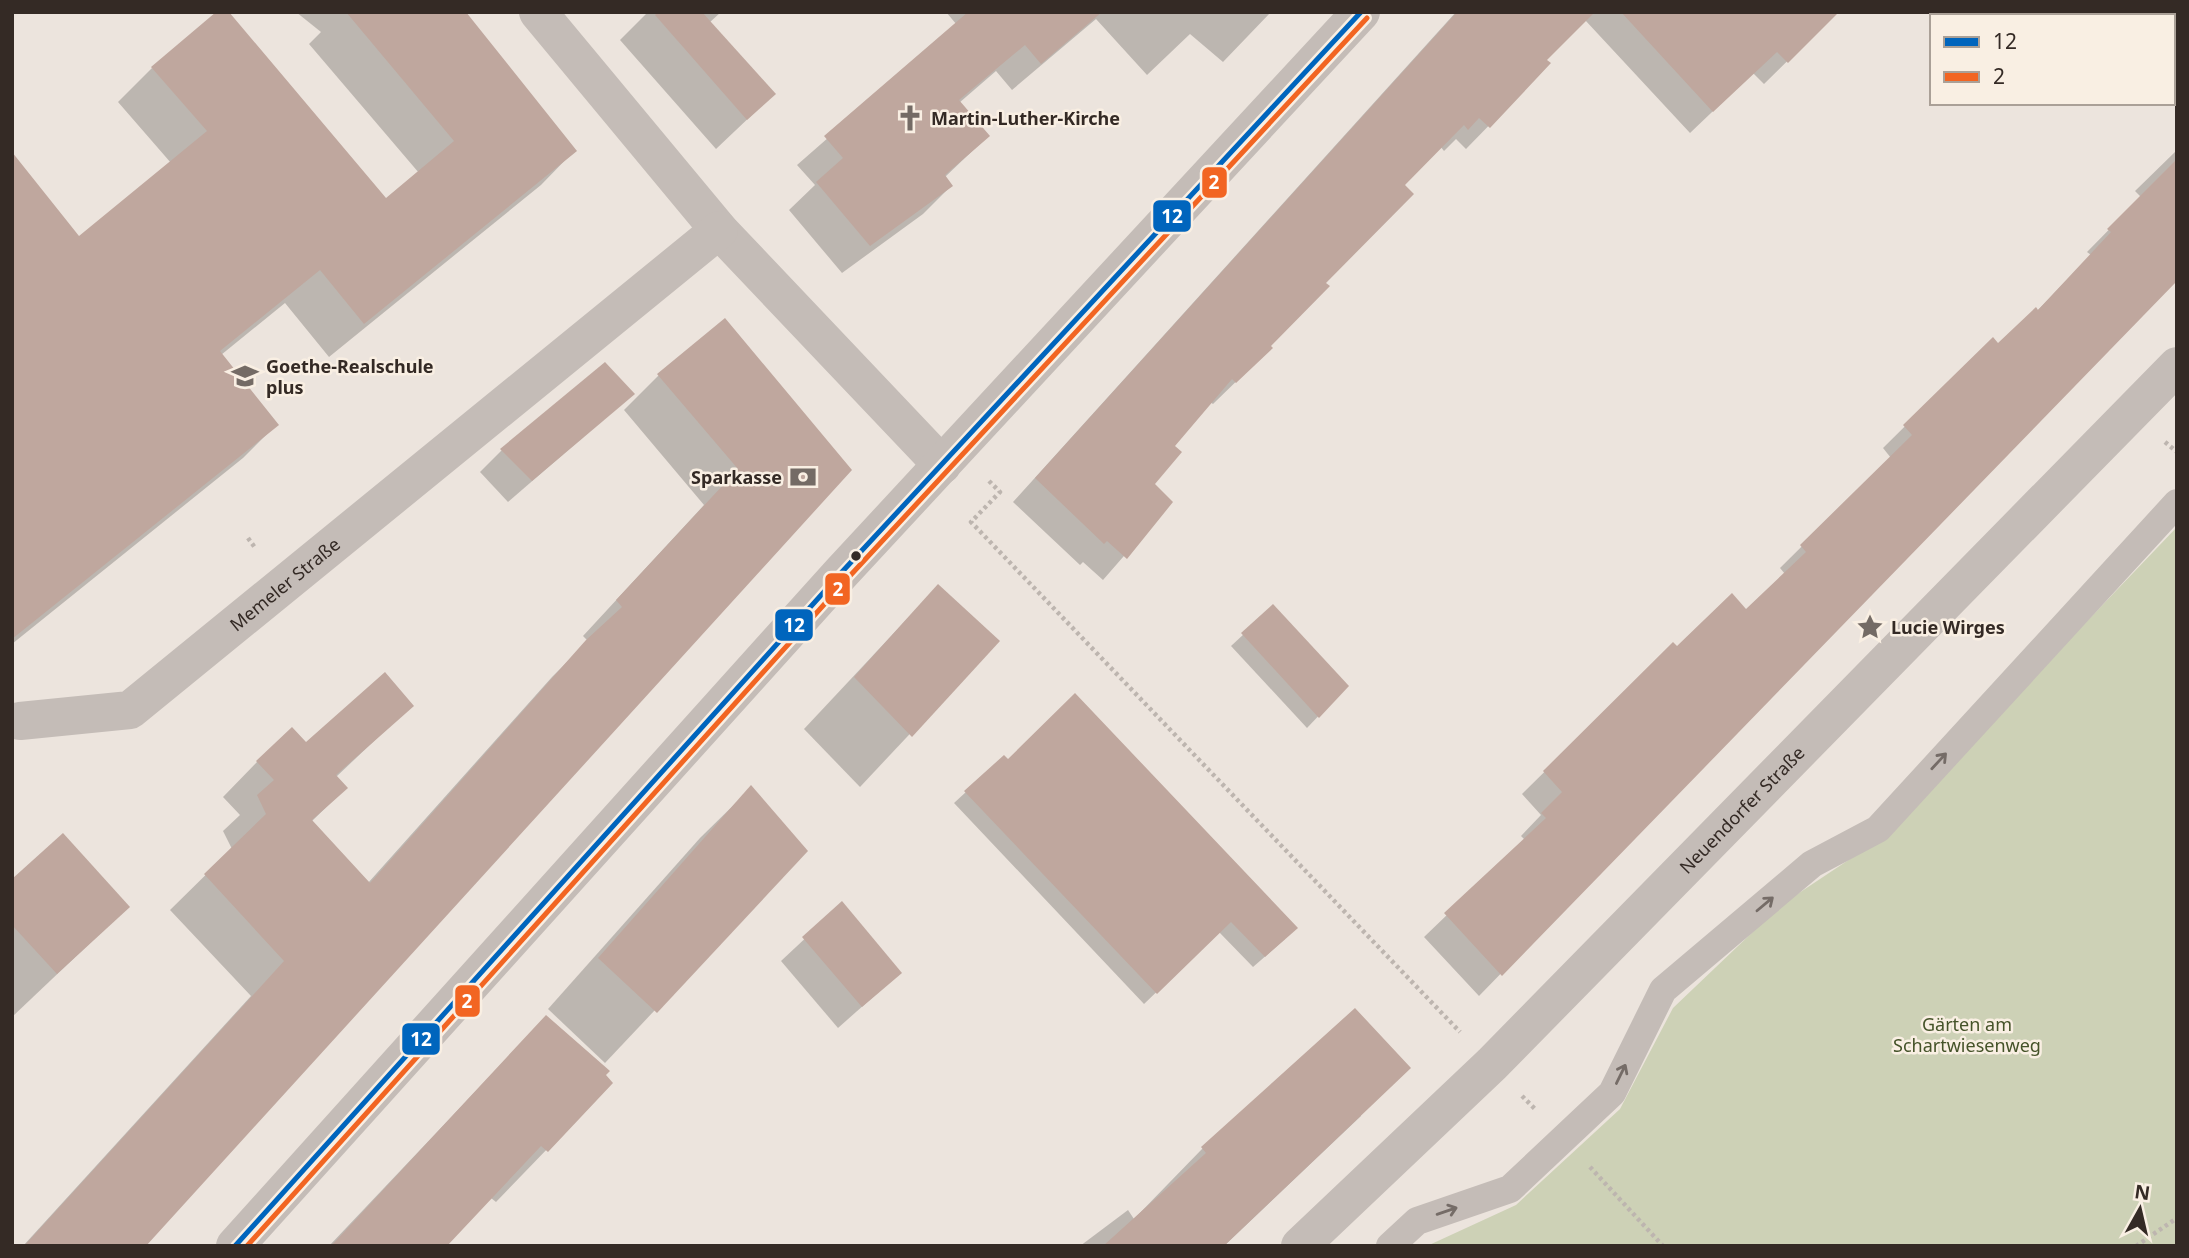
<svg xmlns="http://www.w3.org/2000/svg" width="2189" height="1258" viewBox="0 0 2189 1258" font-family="'Noto Sans',sans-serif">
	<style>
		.green { fill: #cdd1b6 }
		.shadow { fill: #0003 }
		.building { fill: #bfa79e }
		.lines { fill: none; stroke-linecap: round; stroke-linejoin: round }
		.path { stroke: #bdb5af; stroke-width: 4.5; stroke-dasharray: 3.5 3.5; stroke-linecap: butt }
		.service { stroke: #c4bcb7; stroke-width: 28 }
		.minor { stroke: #c4bcb7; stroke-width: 38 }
		.bus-1-casing { stroke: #f9efe3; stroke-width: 10 }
		.bus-2-casing { stroke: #f9efe3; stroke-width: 10 }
		.bus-1 { stroke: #0065bd; stroke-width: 5 }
		.bus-2 { stroke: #f26522; stroke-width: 5 }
		.oneway { stroke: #756c67 }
		.bus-dot { fill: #342a25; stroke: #f9efe3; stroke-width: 2.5 }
		.labels { text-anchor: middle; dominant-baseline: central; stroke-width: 5; stroke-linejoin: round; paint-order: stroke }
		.poi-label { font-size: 18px; font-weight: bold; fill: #342a25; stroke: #f9efe3; text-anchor: start }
		.street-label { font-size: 18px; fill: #342a25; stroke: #f9efe3 }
		.park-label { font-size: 18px; fill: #455329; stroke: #f9efe3 }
		.line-badge { stroke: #f9efe3; stroke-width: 2.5 }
		.badge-label { font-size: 19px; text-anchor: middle; font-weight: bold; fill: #fff }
	</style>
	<rect width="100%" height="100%" fill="#ece4dd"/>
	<path class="green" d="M2177,527V1246H1427L1516,1205L1620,1109L1673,1008L1781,905L1877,841Z"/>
	<g class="shadow">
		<path d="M296,12H463L575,150L541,185L329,357L285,303L221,355L277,424L243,458L12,644V155L79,238L171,163L118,102L152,68L386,201L419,173L309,44L321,32Z"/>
		<path d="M648,12H721L709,23L774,94L716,149L620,40Z"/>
		<path d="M946,12H1271L1223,62L1190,34L1147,75L1096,19L1012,90L996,71L959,103L988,136L945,177L951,186L923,214L842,273L789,210L815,185L797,165L957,25Z"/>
		<path d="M1456,12H1837L1764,84L1753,73L1690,133L1585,20L1545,60L1549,64L1466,149L1456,139L1444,151L1440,146L1403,185L1248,370L1213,404L1210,402L1173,446L1153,484L1171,502L1103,580L1083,562L1080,565L1013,502Z"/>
		<path d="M2177,150V278L1479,996L1424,937L1525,840L1521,836L1541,815L1522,794L1673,645L1677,649L1746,612L1785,574L1780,568L1891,458L1883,448L1993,339L1998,346L2037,311L2091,255L2087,252L2141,197L2135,191Z"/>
		<path d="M659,375L850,470L144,1246H23L251,996L170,910L232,849L223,831L240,815L223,797L257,762L411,706L336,777L346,788L311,822L368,883L552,677L588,641L583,636L704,505L624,410Z"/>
		<path d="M633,394L508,502L480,472L502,450Z"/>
		<path d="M938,586L997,641L860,787L804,729Z"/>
		<path d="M1273,607L1347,686L1307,728L1231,646Z"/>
		<path d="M1004,757L1285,939L1253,967L1219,932L1144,1004L954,803Z"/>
		<path d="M751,788L805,851L605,1063L548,1009L700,838Z"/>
		<path d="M12,881L128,907L12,1017Z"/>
		<path d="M842,904L900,973L838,1028L781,961Z"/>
		<path d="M1355,1011L1361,1116L1224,1246H1080L1128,1210L1134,1219L1202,1149Z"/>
		<path d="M546,1017L611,1083L496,1202L491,1198L446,1246H329Z"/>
	</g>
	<g class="building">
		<path d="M216,12H229L386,198L454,141L346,12H466L577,151L364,324L320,270L220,351L279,425L12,639V152L79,236L207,131L151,67Z"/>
		<path d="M658,12H702L776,94L747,120L655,15Z"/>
		<path d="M968,12H1102L1041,64L1025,45L959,100L990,136L945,175L953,186L870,246L816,182L843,158L824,136Z"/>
		<path d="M1457,12H1595L1547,60L1551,63L1490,128L1479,118L1468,130L1464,125L1405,185L1414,194L1326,283L1330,286L1271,346L1273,348L1236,383L1232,379L1175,446L1182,452L1155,484L1173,502L1127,559L1107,541L1104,544L1035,478Z"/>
		<path d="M1621,12H1839L1788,63L1777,52L1713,112Z"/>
		<path d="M2177,159V281L1502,976L1444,913L1546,818L1541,813L1562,792L1543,771L1673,642L1677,646L1732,593L1746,609L1806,552L1800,545L1912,435L1903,425L1993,337L1998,343L2036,307L2038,310L2111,232L2107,229Z"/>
		<path d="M725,318L852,470L146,1246H24L284,961L204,874L266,814L257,795L274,780L256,761L292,727L306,742L385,672L414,706L336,775L348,788L312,820L370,883L586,640L622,607L616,600L738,469L657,374Z"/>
		<path d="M605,362L635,394L532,481L500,449Z"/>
		<path d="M938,584L1000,641L912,737L854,677Z"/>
		<path d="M1273,604L1349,686L1319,718L1241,633Z"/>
		<path d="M1075,693L1298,928L1265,957L1231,922L1157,994L964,791L1004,755L1008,759Z"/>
		<path d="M751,785L808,851L657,1013L598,958Z"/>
		<path d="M63,833L130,907L57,974L12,925V879Z"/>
		<path d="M842,901L902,973L862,1007L802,937Z"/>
		<path d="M1355,1008L1411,1068L1224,1246H1103L1206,1153L1201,1147Z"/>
		<path d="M546,1015L610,1071L606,1075L613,1083L548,1152L541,1146L447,1246H331Z"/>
	</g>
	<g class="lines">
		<g class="path">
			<path d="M2165,442L2177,452"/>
			<path d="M989,481L1000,492L971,522L1460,1032"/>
			<path d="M248,538L256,549"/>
			<path d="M1522,1096L1536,1110"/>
			<path d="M1590,1167L1663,1246"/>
			<path d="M2136,1246L2177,1218"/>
		</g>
		<path class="service" d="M1390,1246L1417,1221L1510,1189L1612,1093L1663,990L1812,864L1878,829L2177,503"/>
		<g class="minor">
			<path d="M538,12L719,230L942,465"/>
			<path id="s1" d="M20,721L130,710L719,230"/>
			<path d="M235,1246L841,573L1361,12"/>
			<path id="s2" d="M1300,1246L1492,1064L2177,366"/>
		</g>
		<g class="bus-1-casing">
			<path id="bus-1" d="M235,1246L841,573L1361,12"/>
		</g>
		<g class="bus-2-casing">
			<path id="bus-2" d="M247,1246L847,579L1367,18"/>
		</g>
		<use href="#bus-1" class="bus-1"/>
		<use href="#bus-2" class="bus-2"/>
	</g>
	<defs><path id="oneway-shaft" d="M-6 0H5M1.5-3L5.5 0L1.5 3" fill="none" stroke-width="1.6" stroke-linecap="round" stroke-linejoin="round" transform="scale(1.75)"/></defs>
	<g class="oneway">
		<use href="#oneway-shaft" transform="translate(1939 761) rotate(-47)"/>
		<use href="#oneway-shaft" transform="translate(1765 904) rotate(-40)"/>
		<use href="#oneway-shaft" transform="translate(1621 1074) rotate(-64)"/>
		<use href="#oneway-shaft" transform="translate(1447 1211) rotate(-19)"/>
	</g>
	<defs>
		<g id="church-bare" transform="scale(2.1)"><path d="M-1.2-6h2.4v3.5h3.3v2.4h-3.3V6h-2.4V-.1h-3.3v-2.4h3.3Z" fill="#746b65" stroke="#f9efe3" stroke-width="2.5" paint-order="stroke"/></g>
		<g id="school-bare" transform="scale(2.1)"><path d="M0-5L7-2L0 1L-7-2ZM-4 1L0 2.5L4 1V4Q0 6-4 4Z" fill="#746b65" stroke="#f9efe3" stroke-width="2.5" paint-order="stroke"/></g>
		<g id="bank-bare" transform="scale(2.1)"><path d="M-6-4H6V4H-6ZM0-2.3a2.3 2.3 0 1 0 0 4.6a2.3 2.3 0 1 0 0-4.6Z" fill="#746b65" stroke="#f9efe3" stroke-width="2.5" paint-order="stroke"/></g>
		<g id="sight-bare" transform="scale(2.1)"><path d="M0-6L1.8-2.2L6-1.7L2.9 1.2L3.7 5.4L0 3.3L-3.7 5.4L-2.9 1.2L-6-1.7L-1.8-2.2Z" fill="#746b65" stroke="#f9efe3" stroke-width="2.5" paint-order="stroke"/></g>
	</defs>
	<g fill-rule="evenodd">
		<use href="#church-bare" x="910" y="118"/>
		<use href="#school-bare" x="245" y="376"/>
		<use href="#bank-bare" x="803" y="477"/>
		<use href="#sight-bare" x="1870" y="627"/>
	</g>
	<circle class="bus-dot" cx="856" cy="556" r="6"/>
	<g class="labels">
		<g class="poi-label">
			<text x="931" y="118">Martin-Luther-Kirche</text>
			<text x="266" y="366">Goethe-Realschule<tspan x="266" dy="21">plus</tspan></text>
			<text x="782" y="477" text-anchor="end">Sparkasse</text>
			<text x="1891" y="627">Lucie Wirges</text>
		</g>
		<g class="street-label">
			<text stroke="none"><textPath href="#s1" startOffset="310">Memeler Straße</textPath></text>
			<text stroke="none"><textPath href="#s2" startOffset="621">Neuendorfer Straße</textPath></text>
		</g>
		<g class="park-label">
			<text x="1967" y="1024">Gärten am<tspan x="1967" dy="21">Schartwiesenweg</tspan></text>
		</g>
	</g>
	<g class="line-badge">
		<rect x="1201" y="166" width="27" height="33" rx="7" fill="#f26522"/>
		<rect x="1152" y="199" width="40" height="34" rx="7" fill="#0065bd"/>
		<rect x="824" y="572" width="27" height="34" rx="7" fill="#f26522"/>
		<rect x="774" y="608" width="40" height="34" rx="7" fill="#0065bd"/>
		<rect x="454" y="984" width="27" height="34" rx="7" fill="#f26522"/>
		<rect x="401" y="1022" width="40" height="34" rx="7" fill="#0065bd"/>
	</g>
	<g class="badge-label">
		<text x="1214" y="189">2</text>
		<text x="1172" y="223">12</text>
		<text x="838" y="596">2</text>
		<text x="794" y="632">12</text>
		<text x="467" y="1008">2</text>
		<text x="421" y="1046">12</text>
	</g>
	<rect width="2189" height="1258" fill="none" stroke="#342a25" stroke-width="28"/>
	<rect x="1930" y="14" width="245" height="91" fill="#f9efe3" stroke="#aaa097" stroke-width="2"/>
	<rect x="1944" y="37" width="35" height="10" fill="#0065bd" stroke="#aaa097" stroke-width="2"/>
	<text x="1993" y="49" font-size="21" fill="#342a25">12</text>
	<rect x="1944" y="72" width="35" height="10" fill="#f26522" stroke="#aaa097" stroke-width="2"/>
	<text x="1993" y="84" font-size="21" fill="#342a25">2</text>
	<g transform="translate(2140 1209) rotate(8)" stroke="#f9efe3" stroke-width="5" paint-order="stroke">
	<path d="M0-5L12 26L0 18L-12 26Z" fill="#342a25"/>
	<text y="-10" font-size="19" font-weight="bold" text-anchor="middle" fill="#342a25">N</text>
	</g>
</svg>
